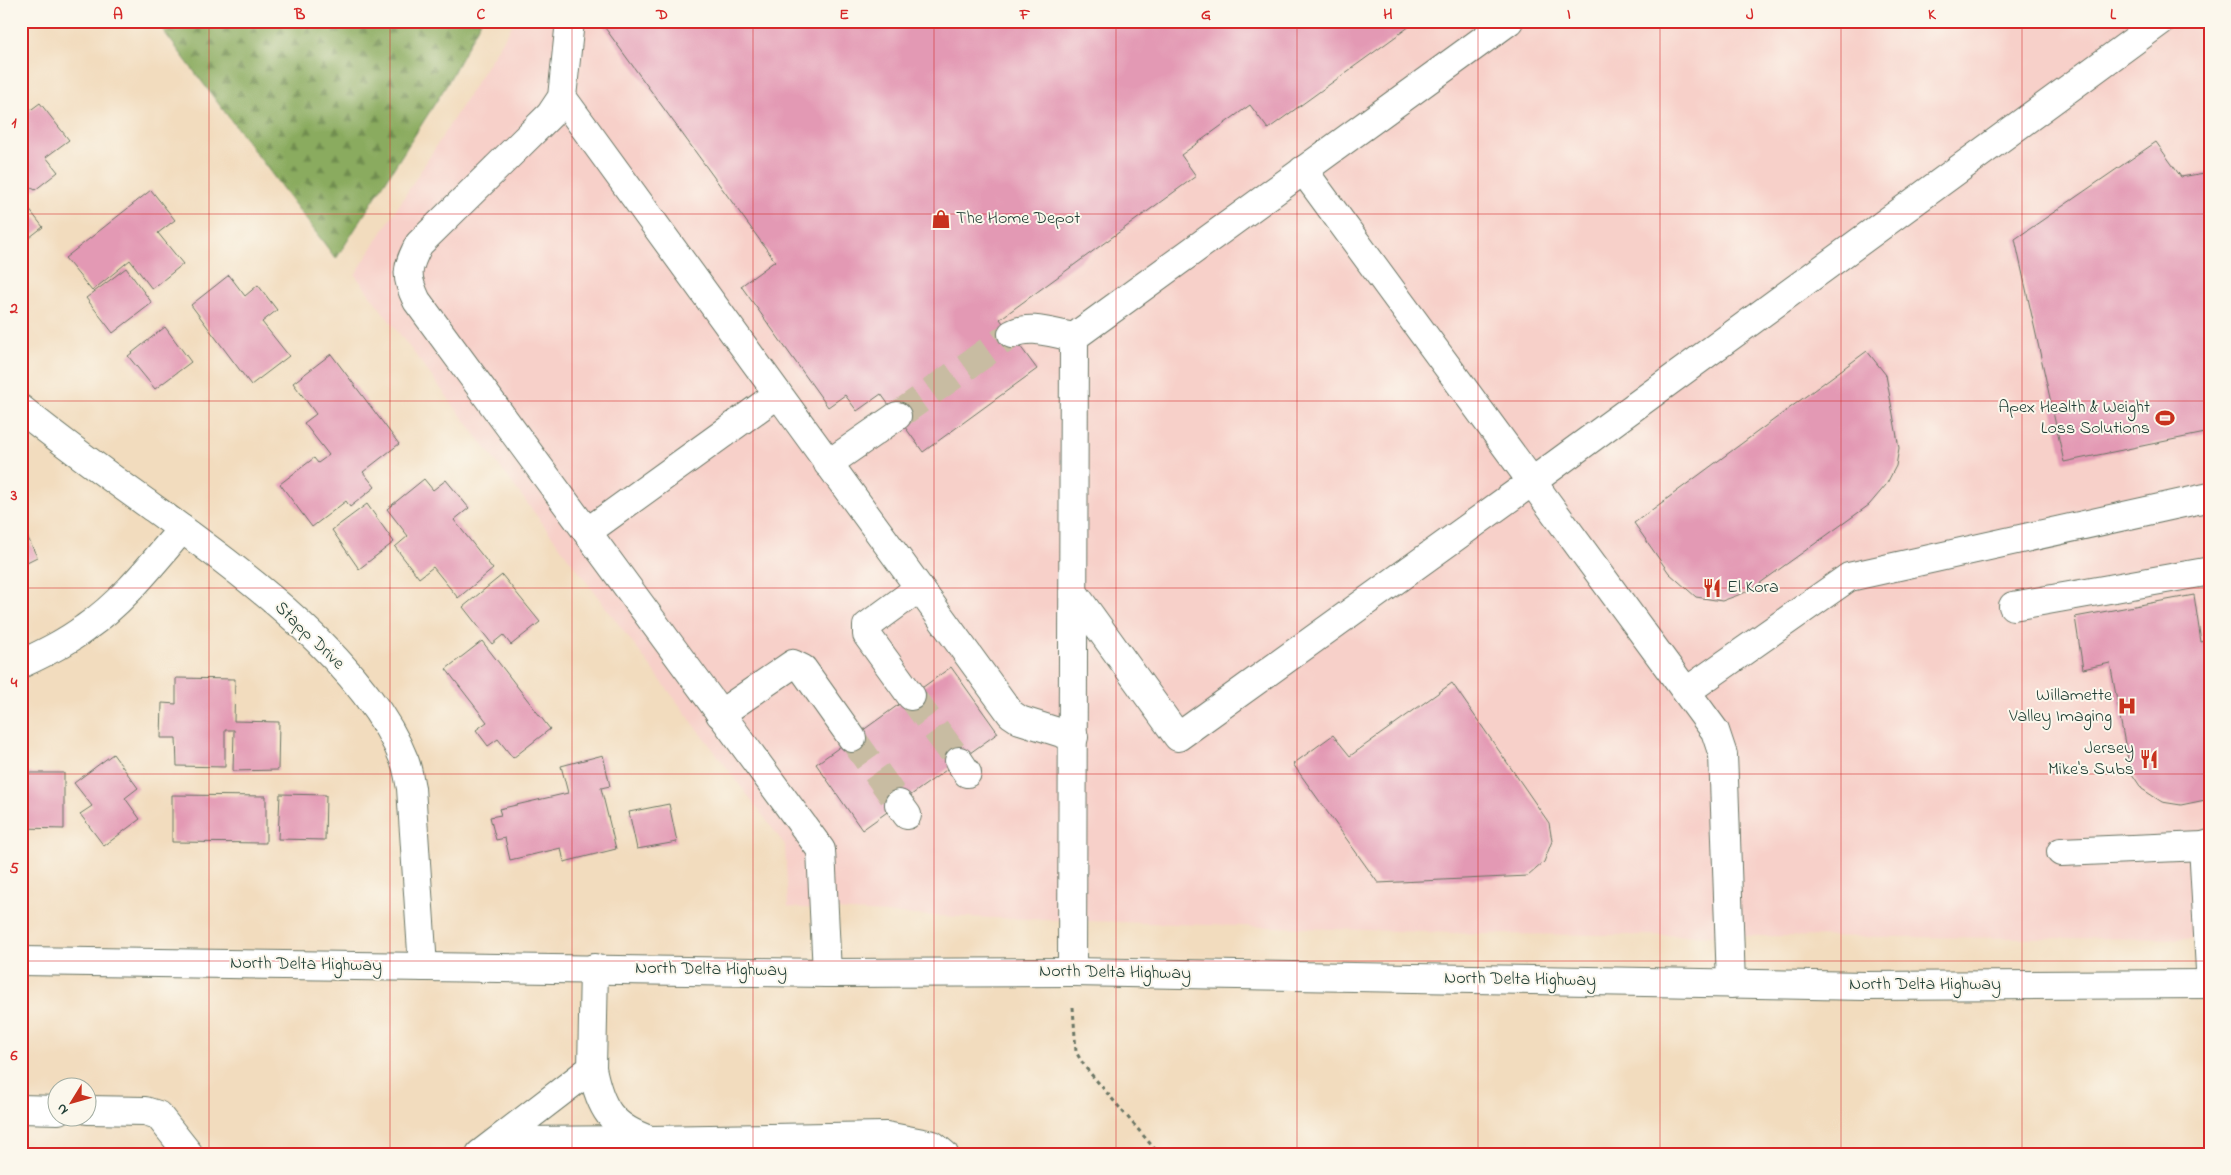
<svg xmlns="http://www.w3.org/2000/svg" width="2231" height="1175" viewBox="0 0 2231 1175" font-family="'Indie Flower',sans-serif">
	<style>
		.built { fill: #f7d0c9 }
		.forest { fill: url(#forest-firs); stroke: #54744a }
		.building { fill: #e399b4 }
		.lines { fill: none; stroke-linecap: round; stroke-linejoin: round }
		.minor-tunnel { stroke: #c8bca2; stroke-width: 28; stroke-dasharray: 28 14; stroke-linecap: butt }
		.minor-casing { stroke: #697564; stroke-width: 30 }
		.path { stroke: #697564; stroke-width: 3; stroke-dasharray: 4 4; stroke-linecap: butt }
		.minor { stroke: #fff; stroke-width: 28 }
		.grid { fill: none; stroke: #d62828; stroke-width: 1; stroke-opacity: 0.55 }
		.labels { text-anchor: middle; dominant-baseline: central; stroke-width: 4; stroke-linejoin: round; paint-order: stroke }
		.poi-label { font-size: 18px; fill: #1f3d34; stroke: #fbf7ec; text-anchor: end }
		.street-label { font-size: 18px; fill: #1f3d34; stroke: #fbf7ec }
		.neatline { fill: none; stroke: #d62828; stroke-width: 2 }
		.grid-label { font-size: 16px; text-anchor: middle; font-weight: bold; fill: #d62828 }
	</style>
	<defs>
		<pattern id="forest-firs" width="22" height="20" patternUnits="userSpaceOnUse" patternTransform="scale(1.25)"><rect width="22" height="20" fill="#8aab5f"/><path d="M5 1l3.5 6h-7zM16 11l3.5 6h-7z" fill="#708c4f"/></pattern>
	</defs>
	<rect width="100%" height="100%" fill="#fbf7ec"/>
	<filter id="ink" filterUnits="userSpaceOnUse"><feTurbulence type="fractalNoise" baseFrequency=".02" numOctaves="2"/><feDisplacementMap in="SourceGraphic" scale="10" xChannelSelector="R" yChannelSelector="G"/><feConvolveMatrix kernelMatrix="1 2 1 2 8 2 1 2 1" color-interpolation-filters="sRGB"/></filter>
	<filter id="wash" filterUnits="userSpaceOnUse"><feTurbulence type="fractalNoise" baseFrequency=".0096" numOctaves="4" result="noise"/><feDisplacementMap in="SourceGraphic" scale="20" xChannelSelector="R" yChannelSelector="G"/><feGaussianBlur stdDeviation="1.12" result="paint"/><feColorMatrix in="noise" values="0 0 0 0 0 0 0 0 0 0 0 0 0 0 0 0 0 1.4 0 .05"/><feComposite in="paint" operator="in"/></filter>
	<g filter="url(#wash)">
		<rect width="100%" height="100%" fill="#f2dcbe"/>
		<path class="built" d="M515,21H2210V939L1485,934L933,916L788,907L785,845L355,275Z"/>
		<path class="forest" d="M156,21H481L446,86L336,259Z"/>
		<g id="blocks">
			<g class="building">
				<path d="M600,21H1417L1268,129L1250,105L1181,155L1196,176L1000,319L1037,369L923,452L881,394L857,411L845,395L828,407L741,286L775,261Z"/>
				<path d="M40,103L69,140L46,157L58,172L35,190L29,186L21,192V117Z"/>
				<path d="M2156,142L2181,177L2210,172V432L2064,462L2015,239Z"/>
				<path d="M151,190L175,220L158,233L183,264L152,289L130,260L92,291L65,258Z"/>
				<path d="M21,199L43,227L21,244Z"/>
				<path d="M126,268L152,303L113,333L86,298Z"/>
				<path d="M229,275L245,296L258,285L277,310L262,322L289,356L251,385L191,305Z"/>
				<path d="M165,327L191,362L155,389L128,356Z"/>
				<path d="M1867,351L1886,375L1899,448L1896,466L1886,485L1869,505L1749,591L1722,601L1696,597L1669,573L1634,523Z"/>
				<path d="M331,354L399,444L363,472L375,487L350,507L346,501L312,527L280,484L314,458L318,463L329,455L304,423L316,414L293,383Z"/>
				<path d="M424,479L433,490L446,480L469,508L454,520L493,569L458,598L433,567L419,578L395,547L408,536L387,509Z"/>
				<path d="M367,504L394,542L359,569L332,530Z"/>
				<path d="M21,523L37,557L21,565Z"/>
				<path d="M502,575L540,622L511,645L503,635L492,644L463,607Z"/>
				<path d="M2194,595L2201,642L2210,640V799L2181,805L2162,802L2142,789L2130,771L2110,663L2083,669L2075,617Z"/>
				<path d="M482,641L550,729L513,758L498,739L488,746L476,730L487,722L446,669Z"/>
				<path d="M951,667L998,733L862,830L816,764Z"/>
				<path d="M176,678L235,679L234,721L279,722L278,770L233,771L234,730H225V767L177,766L176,738H161L162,703L176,704Z"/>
				<path d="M1452,683L1549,823L1552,841L1544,862L1528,876L1378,883L1293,764L1333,735L1350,756Z"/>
				<path d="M113,754L138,788L125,798L140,819L104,846L80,814L92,806L74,783Z"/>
				<path d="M603,755L610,786L601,788L616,849L564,862L561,848L510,860L505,838L496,840L490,817L501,815L499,809L568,793L561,766Z"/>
				<path d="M21,773H64V829L21,828Z"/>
				<path d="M280,794L326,795L325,840L278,839Z"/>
				<path d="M172,795L266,796V843L172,842Z"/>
				<path d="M669,804L677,842L637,849L629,812Z"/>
			</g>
		</g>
	</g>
	<g filter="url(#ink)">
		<use href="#blocks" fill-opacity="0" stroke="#697564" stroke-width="1"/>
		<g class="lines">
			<g class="minor-tunnel">
				<path d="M897,416L1012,334"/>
				<path d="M911,696L959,761"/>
				<path d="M852,738L899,804"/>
			</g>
			<g class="minor-casing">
				<g id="minor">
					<path d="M570,21L562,97L550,115L419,244C406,269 405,276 417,301L821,850L827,973"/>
					<path d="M562,97L1011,714L1020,720L1074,737"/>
					<path d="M1303,170L1715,731L1723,755L1724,780L1731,984"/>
					<path d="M1012,334C1030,324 1054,334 1074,337"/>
					<path d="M21,409C62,442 103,472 145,502C233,566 365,659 405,762C408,770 409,779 411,788L423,967"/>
					<path d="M828,464L897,416"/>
					<path d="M587,532L778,394"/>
					<path d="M1074,593L1178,737L1533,481L2161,21"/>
					<path d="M2013,606L2205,572L2210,574"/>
					<path d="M21,664C44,653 65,643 85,628C123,602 152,564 182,529"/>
					<path d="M1687,691L1849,577L2210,497"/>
					<path d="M911,696L867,635V626L919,588"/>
					<path d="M720,714L793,664L803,669L852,738"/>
					<path d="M959,761L967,773"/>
					<path d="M899,804L907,815"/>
					<path d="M2203,846L2210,970"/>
					<path d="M2061,852L2203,846L2210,844"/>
					<path d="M21,961L827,973L1072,972L1865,986L2210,984"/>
					<path d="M1072,972L1074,337L1509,21"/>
					<path d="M592,1068C600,1108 611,1127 650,1140L886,1136L933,1145L944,1154"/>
					<path d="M21,1109L58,1110"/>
					<path d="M88,1110L145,1111L158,1115L189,1154"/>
					<path d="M492,1146L516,1141L644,1140"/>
					<path d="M480,1154L592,1068L594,968"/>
				</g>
			</g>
			<path class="path" d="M1073,1007L1076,1052L1085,1067L1159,1154"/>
			<use href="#minor" class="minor"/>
		</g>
	</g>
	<path class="grid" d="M209,21V1154M390,21V1154M572,21V1154M753,21V1154M934,21V1154M1116,21V1154M1297,21V1154M1478,21V1154M1660,21V1154M1841,21V1154M2022,21V1154M21,214H2210M21,401H2210M21,588H2210M21,774H2210M21,961H2210"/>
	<defs>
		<g id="shop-bare" transform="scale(1.5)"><path d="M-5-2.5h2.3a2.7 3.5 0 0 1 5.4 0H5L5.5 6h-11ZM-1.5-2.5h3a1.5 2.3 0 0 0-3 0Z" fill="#c8321e" stroke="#fbf7ec" stroke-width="2.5" paint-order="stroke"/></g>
		<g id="stadium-bare" transform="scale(1.5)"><path d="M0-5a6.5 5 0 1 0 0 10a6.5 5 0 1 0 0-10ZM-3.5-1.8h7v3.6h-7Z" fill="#c8321e" stroke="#fbf7ec" stroke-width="2.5" paint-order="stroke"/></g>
		<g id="restaurant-bare" transform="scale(1.5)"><path d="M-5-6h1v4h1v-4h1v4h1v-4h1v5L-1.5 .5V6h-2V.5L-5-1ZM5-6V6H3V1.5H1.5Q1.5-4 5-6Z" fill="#c8321e" stroke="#fbf7ec" stroke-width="2.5" paint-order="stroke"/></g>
		<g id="hospital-bare" transform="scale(1.5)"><path d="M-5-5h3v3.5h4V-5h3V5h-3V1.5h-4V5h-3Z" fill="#c8321e" stroke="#fbf7ec" stroke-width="2.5" paint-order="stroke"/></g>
	</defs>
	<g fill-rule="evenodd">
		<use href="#shop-bare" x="941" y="219"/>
		<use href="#stadium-bare" x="2165" y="418"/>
		<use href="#restaurant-bare" x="1712" y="588"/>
		<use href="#hospital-bare" x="2127" y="706"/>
		<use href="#restaurant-bare" x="2149" y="759"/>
	</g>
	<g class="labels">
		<g class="poi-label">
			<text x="956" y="219" text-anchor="start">The Home Depot</text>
			<text x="2150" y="408">Apex Health &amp; Weight<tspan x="2150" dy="21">Loss Solutions</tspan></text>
			<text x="1727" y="588" text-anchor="start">El Kora</text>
			<text x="2112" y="696">Willamette<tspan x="2112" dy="21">Valley Imaging</tspan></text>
			<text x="2134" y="749">Jersey<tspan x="2134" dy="21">Mike's Subs</tspan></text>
		</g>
		<g class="street-label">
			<text transform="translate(309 636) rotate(44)">Stapp Drive</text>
			<text transform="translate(306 965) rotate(1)">North Delta Highway</text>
			<text transform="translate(711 970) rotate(1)">North Delta Highway</text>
			<text transform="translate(1115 973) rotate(1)">North Delta Highway</text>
			<text transform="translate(1520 980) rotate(1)">North Delta Highway</text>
			<text x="1925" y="985">North Delta Highway</text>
		</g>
	</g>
	<rect width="2231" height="1175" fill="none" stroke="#fbf7ec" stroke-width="55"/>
	<g transform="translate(72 1102) rotate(233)"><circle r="24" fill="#fbf7ec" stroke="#a3ada2"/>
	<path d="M0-4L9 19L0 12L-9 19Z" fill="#c8321e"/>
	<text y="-8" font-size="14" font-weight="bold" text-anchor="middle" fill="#1f3d34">N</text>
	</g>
	<rect x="28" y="28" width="2176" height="1120" class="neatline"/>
	<g class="grid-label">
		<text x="118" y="19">A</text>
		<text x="300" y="19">B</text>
		<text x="481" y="19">C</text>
		<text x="662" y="19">D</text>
		<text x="844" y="19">E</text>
		<text x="1025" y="19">F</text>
		<text x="1206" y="19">G</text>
		<text x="1388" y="19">H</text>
		<text x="1569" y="19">I</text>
		<text x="1750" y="19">J</text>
		<text x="1932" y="19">K</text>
		<text x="2113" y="19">L</text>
		<text x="14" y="127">1</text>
		<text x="14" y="313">2</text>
		<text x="14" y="500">3</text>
		<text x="14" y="687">4</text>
		<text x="14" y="873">5</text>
		<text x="14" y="1060">6</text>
	</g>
</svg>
